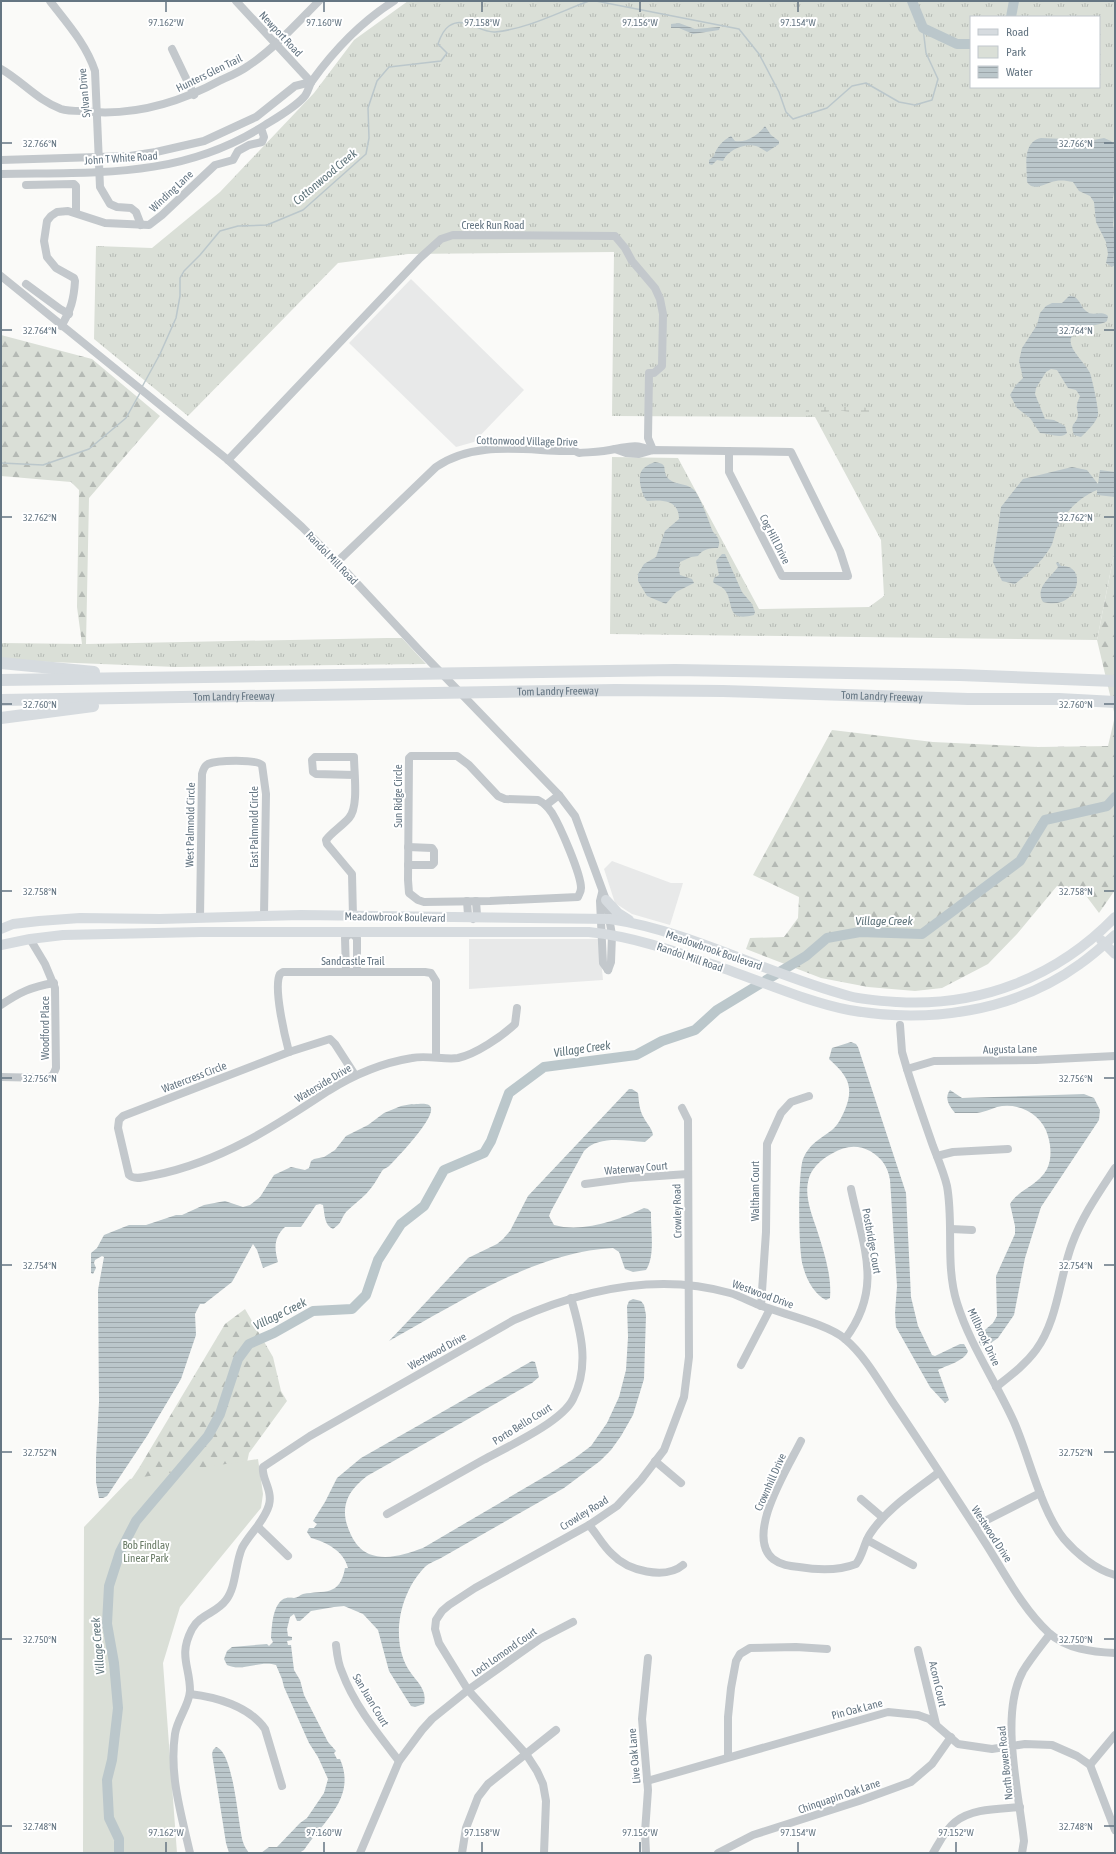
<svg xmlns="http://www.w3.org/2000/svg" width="1116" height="1854" viewBox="0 0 1116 1854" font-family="'Asap Condensed',sans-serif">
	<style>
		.built { fill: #e8e9e9 }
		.grass { fill: url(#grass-tufts); fill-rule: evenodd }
		.forest { fill: url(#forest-firs) }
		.wetland { fill: url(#wetland-marsh) }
		.park { fill: #dadfd7 }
		.water { fill: url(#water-rules) }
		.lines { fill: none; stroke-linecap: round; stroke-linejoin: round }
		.stream { stroke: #bbc7cb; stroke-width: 1.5 }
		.river { stroke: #bbc7cb; stroke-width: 10 }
		.minor { stroke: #c3c8cc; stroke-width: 8 }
		.major { stroke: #d6dbdf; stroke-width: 10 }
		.highway { stroke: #d6dbdf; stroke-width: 12 }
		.ticks { fill: none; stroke: #657683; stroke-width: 1.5 }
		.labels { text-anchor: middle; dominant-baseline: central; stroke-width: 4; stroke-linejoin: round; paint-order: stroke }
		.street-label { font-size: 11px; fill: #657683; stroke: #fff }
		.park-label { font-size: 11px; fill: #687a64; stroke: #fff }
		.water-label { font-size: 12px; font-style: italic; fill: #60757c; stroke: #fff }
		.ticks-label { font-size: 10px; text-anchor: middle; fill: #657683; stroke: #fff; stroke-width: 4; stroke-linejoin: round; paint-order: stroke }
	</style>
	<defs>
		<pattern id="grass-tufts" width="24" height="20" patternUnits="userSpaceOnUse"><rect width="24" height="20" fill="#dadfd7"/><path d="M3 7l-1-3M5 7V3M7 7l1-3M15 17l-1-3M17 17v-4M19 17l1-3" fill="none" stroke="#b4b9b4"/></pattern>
		<pattern id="forest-firs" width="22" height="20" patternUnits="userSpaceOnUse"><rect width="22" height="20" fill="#dadfd7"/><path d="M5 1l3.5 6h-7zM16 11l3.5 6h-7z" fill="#b4b9b4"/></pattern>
		<pattern id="wetland-marsh" width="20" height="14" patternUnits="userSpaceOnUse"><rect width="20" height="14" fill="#dadfd7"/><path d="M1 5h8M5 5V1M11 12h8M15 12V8" fill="none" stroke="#b4b9b4"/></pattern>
		<pattern id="water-rules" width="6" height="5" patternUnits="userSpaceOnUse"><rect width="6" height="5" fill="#bbc7cb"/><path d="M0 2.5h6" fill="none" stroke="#9ca6aa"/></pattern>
	</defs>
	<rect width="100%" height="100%" fill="#fafaf8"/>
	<g class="built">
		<path d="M411,279L524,390L474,442L456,447L349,343Z"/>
		<path d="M612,861L671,883H683L670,925L632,914L615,903L604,869Z"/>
		<path d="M469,939H599L603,980L469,989Z"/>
	</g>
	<g class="grass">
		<path d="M408,1H1115V549L1097,640L610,634L612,457L678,458L759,609L869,607L884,596L881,540L815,417L612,416L614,252L408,254L338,263L188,416L94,339L96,246L152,248L220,192L314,93L354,40ZM971,17H1099V87H971Z"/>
		<path d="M387,638H402L426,664L176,667L1,660V643L86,644Z"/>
	</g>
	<g class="forest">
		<path d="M1,335L92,359L160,416L89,498L86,644H82L77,607L79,490L71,482L1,476Z"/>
		<path d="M1115,549V716L1097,640Z"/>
		<path d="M1115,716V890L1099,913L1084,893L1057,886L1017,934L988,964L942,988L915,991L868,987L821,978L746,949L750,938L784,937L798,918L799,897L753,875L832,730L933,742L1038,747L1108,746Z"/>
		<path d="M245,1309L273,1357L281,1391L287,1401L249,1453L244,1477L189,1570L84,1853L106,1517L139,1468L225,1324Z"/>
	</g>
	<path class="wetland" d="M832,406L872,408L875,412L869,416L838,410L805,416L806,410Z"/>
	<path class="park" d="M258,1459L263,1494L261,1508L180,1607L163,1663L177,1853H83L84,1527L130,1479Z"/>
	<g class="water">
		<path d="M679,23L695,29L720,27L719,30L693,34L679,28H671V24Z"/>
		<path d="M765,126L771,135L779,141V144L767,152C763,150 760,147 756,146C744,143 728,150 723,161L717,160L712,165L709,164V160L714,156C716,148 723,140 731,136L735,141C747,143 758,135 765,126Z"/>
		<path d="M1041,138L1065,139L1078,143L1104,138L1111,141L1115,146V186L1113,199L1115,205L1113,225L1115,234V265L1112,267L1106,263L1108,254L1106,242L1096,222L1094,202L1090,196L1079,191L1073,182C1067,181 1062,180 1056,181C1046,182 1034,193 1027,182C1027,166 1022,142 1041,138Z"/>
		<path d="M1069,296C1080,296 1079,305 1086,311C1092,317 1101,310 1108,316L1107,321C1097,328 1082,322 1072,336C1065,347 1086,363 1090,373C1092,379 1099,409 1098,415C1096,423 1087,431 1081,437L1074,435C1069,422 1077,425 1078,415C1078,411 1076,408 1077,405C1077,402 1079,399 1080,396L1076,390L1068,388L1057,370L1051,369L1046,372L1036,388L1035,394L1045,419L1054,420L1065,426L1067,433C1060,440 1049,433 1040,433L1030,418L1017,408L1010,395L1016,385L1023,378L1019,361L1022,348L1037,325L1040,313L1046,306L1052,303H1062Z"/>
		<path d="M655,462C669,464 662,469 667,477C673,486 688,482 695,491C701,499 709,522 713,532C718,537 721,541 718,548C709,548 703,549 698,556L691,557L680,562L679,568L680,575L692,579L694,583L676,592L666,604L647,596L638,581V574L644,564L656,557L665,531L679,519C679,499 661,500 647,501C641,494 636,474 644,468C647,465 652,463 655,462Z"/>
		<path d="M1072,467L1087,470L1098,484L1100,470L1115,472V497L1097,495V490C1080,497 1066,511 1057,528C1054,534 1054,542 1050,548C1041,563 1028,573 1015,584L1002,581L993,562L1001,507L1023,479Z"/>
		<path d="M722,554H725L742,592L752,604L755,612L754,615C724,623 735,601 724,589C721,586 716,585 713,582L714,578L719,575L716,561Z"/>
		<path d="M1058,562L1061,566C1089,564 1079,612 1043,602C1035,588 1049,579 1058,567L1056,563Z"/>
		<path d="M851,1042L856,1044L858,1047L906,1193L911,1297L918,1326L932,1355L935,1356L960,1344H964L968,1351C965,1361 947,1365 938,1370L949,1400L945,1403L930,1387L896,1327L895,1313L897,1286L890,1180C888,1167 882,1158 870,1151C858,1144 844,1146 833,1153C821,1159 810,1169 808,1182C805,1196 811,1213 816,1227C823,1249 832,1274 830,1298L826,1300C814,1294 806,1279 803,1266C798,1250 798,1174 803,1159C809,1144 820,1139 832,1130C838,1125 841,1118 844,1112C855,1087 848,1076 829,1059L832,1048Z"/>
		<path d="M629,1089H632L638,1093C639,1101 639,1110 644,1118C647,1124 652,1128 653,1135L645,1142C625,1141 599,1135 584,1151L551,1211L549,1216L554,1225C583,1233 619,1220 644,1208L648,1209L651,1212V1217C651,1232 655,1257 646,1270L633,1272L625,1269L619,1252L613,1248C535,1252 456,1304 389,1341L468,1258L497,1244L503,1239L510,1231L528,1196Z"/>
		<path d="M950,1090L962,1098L1084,1094L1094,1098L1100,1110L1099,1120L1041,1207L1025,1258L1014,1315L998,1338L985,1347L981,1346L979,1342V1335L993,1323L997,1316L996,1276L1015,1234V1226L1010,1204C1019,1189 1038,1186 1047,1169C1052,1159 1051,1146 1048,1136C1042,1114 1019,1102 997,1107C991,1109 984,1112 977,1113C970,1113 962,1113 955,1113C949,1106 944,1098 950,1090Z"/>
		<path d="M412,1104C417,1105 429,1101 431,1108C434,1119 398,1157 389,1166C387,1168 384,1168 382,1171C377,1179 373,1187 366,1194C360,1200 352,1206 346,1212C340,1220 343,1222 333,1229C324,1225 325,1215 323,1205L320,1204L316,1205L301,1227H285C274,1237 274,1248 278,1262L263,1268L257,1250L253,1244L232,1282L204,1304H200L195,1314L196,1335L181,1379L147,1436L107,1496L103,1498H99L96,1482V1458L99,1402L98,1290L104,1257L102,1256L95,1260L94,1263L96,1268L93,1274L91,1273V1253L97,1248L104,1235L129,1225H146L176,1215H182L204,1205L225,1201L243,1207L250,1205L260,1197L274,1175L291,1167L305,1170L309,1168L311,1161L314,1159L324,1157L335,1150L346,1136L368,1125L384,1113L401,1106Z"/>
		<path d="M633,1299L641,1301L644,1305L646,1315L644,1379L633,1415L621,1436L611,1450L600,1461L564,1488L441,1558C435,1561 427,1564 423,1569C400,1594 391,1637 407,1667C414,1680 428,1688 424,1704L415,1707L411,1706L389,1671L378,1630L363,1614L344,1606L334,1607L311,1611L300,1621H297L294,1614L290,1617L287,1629L288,1636L292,1637V1640L287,1641L288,1645H291L294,1670L300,1680L304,1695L328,1742L336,1751L334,1753L337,1759H340C357,1798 323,1821 304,1850L299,1853H261L269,1847H277L300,1823L307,1818L324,1793L328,1779L318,1757L309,1743L284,1687L282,1679L276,1665C260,1660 242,1672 227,1665L224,1659L227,1651L232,1647L267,1644L269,1646L273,1642L271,1638C272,1627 272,1608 282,1600C286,1597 290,1598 294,1598C297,1598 300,1595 303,1594C324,1590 340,1597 345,1568H348C344,1551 326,1542 311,1538L307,1532L309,1528H314L317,1524L313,1521L325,1502L337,1478L361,1458L532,1361L535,1362L539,1377L532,1383L367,1476C345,1493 339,1510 351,1535C355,1543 360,1550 369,1554C387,1561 406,1554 423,1548L549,1474L575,1458L591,1446L607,1423L619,1397L626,1370L628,1337L627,1306L629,1301Z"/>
		<path d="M216,1747C234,1751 238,1826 243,1842C244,1846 247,1850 249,1853H229L226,1843L212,1754L213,1750Z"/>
	</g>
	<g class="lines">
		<g class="stream">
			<path d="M596,1L739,29L759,54L779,92L786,112L793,119L827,108L852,86L866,83L899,102L915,105L932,100L938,79L926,53L923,28"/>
			<path d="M142,387L160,354L176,318L180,296V278L184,271L200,255L220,231L238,226L267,225L303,210L366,154L369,138L368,108L377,81L389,67L441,61L447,53L438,44C440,38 443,30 449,26C465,15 479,33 495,32C527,29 559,12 589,1"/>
			<path d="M1,463L43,465L89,449L126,418L140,393"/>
		</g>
		<g class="river">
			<path d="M912,1L923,28L957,44H971"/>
			<path d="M1011,17L1014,1"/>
			<path d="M119,1853V1839L109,1818L107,1780L112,1760L118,1708L114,1663L107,1624L109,1586L120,1552L136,1521L208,1436L220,1414L238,1359L249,1344L274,1333L313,1311L352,1309L366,1295L378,1260L401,1224L424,1206L444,1170L484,1153L491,1141L509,1093L544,1067L636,1055L662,1041L695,1030L717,1010L806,956L827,938L860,932L922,934L1020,861L1045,820L1107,806L1115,797"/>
		</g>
		<g class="minor">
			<path d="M50,1C67,23 86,44 95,71L100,187L110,204L117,207L131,208L136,212L141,225"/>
			<path d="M236,1L311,82"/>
			<path d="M172,49L194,95"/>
			<path d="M1,69C22,81 37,100 61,109C67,111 75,111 82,111C132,117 177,104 221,80C230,76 240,72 248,66C274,49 297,23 319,1"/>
			<path d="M1,160L130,156L156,152L204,141L256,117L295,86L311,82"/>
			<path d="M1,174C96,172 181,179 265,125C278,117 294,108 304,97C308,93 309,85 312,81C335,49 361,22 394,1"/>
			<path d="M26,185L74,184L76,186V213"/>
			<path d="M1,276L228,460L302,527L337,562L420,651L559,795L575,816L606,900L612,935L611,962L608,970"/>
			<path d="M26,284L60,309L69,314"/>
			<path d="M61,326C71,311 74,298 75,281L74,278L56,268L47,257L44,241L47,221L51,216L57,212L68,211L105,223L149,225L162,215L215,165L233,160L238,151L249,145L262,142L264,137L261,128"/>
			<path d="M615,449L626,453L639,454L653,450L791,452L840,551L848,576H782L729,472V451"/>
			<path d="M228,460L420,258L441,239L453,235L615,236L625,248L632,261L655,288L660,299L663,314L662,366L654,373H649L648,438L653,450"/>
			<path d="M337,562L436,467C473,441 522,450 564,451H575L579,453C591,452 603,452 615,449C632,446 634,444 652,450"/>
			<path d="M411,756H457L469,765L498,796L505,799L538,800C544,803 548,807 552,813C560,826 581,874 581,888C581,892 579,894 578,897L490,901L424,902L418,900L409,893L408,880L409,758Z"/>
			<path d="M546,805L559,795"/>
			<path d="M408,865H432L434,863V851L432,848L408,847"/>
			<path d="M602,893L600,901L603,963L608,970"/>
			<path d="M467,901L468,915L473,919L477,915L476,901"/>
			<path d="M353,917L352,874L327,844L326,840C332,832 342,826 349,818C359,807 354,773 354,757H315L312,760L313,772L316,774L354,775"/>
			<path d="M200,918L202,774C203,770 204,766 208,764C217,760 256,759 262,765L266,794L264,915"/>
			<path d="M346,972L345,938L351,933L357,938V972"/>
			<path d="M1,1005C20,992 31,987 54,983"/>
			<path d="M900,1025L902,1052L907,1069C915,1095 924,1120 933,1146C938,1159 944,1173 947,1186C954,1224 945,1265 957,1303C970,1345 996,1382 1014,1422C1029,1456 1041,1511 1064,1539C1076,1553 1096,1570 1115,1575"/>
			<path d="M289,1052C285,1037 273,987 280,974L283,972H425L431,973L436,981V1056"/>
			<path d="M907,1069L934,1061L1036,1060L1115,1056"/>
			<path d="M355,1075L335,1044L330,1039L289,1052L123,1116L119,1120L118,1128L129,1175C135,1181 147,1176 155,1175C220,1162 274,1127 328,1091C355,1074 381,1063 412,1058C426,1055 446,1060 458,1058C476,1054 501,1037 515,1024L517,1008"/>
			<path d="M1,1077L47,1078L53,1075L56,1068L55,988L45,964L30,939"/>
			<path d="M937,1156L953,1152L1008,1149"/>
			<path d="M585,1184L630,1178L688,1174"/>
			<path d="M951,1229L972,1230"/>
			<path d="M761,1306L766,1232L767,1144L781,1113L791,1102L809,1096"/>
			<path d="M845,1339C884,1288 863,1246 851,1189"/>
			<path d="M741,1365L770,1309"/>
			<path d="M996,1387C1010,1376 1025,1365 1036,1350C1058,1320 1059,1279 1072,1244C1083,1215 1098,1194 1115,1168"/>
			<path d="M801,1441C789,1466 744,1535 773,1559C781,1565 789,1566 799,1567C817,1570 838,1571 856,1564C863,1555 864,1543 870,1534C887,1508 915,1491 938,1473"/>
			<path d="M655,1461L681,1483"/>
			<path d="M861,1499L882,1517"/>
			<path d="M387,1514C419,1496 451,1478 483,1460C507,1447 562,1422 573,1399C590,1366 581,1332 571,1298"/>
			<path d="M589,1525C597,1534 603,1546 612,1554C628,1571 665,1580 683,1565"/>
			<path d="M975,1526L1040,1493"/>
			<path d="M258,1527L288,1556"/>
			<path d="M867,1540L913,1565"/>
			<path d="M336,1645C337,1654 338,1664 342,1672C354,1705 378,1734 399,1761"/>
			<path d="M918,1650L936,1724"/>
			<path d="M190,1694C216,1697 249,1706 265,1729L282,1786"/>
			<path d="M728,1757V1717L731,1688L736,1661L740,1654L750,1648L796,1647L827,1649"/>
			<path d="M1090,1765L1115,1735"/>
			<path d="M647,1781L888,1712L918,1715L929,1719L958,1744L992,1749L1025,1744L1052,1745L1077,1756L1090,1765L1115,1830"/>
			<path d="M190,1853C181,1813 169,1775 175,1734C177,1719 189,1706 190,1691C190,1666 178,1656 192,1629C200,1614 217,1613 226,1600C236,1588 235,1564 242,1548C250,1533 264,1522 269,1505C273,1490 261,1478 263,1467L310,1436L514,1320C581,1290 657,1272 730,1293C740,1296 749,1301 759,1305C782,1314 828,1324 845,1339C865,1356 878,1380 892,1401C924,1448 955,1496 986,1544C1005,1574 1023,1609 1049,1633C1067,1649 1092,1652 1115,1653"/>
			<path d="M360,1853L399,1761L422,1730L432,1719L468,1690L540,1639L573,1622"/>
			<path d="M462,1853L466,1828L478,1797L488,1784L556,1730"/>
			<path d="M544,1853L546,1801L543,1784L537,1771L526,1754L468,1690L439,1643L435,1629L436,1620L442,1611L449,1605L475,1588L589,1525L617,1506L641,1480L664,1450L684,1397L689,1357L688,1120L682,1108"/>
			<path d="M646,1853L645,1832L648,1790L642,1719L648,1658"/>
			<path d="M718,1853L753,1835L859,1801L911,1782L932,1764L951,1737"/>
			<path d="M933,1853C939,1843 945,1830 955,1822C972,1808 999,1809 1020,1807"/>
			<path d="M1022,1853L1024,1841C1019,1793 999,1714 1023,1671C1031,1658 1041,1646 1050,1634"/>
		</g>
		<g class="major">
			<path d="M606,900L618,913L629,920"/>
			<path d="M1,929L13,924L39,921L80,918L160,919L301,915L610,919C691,931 769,975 849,996C864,1000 881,1001 897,1002C980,1007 1057,977 1115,917"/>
			<path d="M1101,940L1115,954"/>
			<path d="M1,945L30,939L63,935L201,932H589C639,937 685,955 731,971C770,985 809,1002 849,1010C928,1024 1014,1012 1080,964C1093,955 1104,945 1115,935"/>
		</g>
		<g class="highway">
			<path d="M1,663L94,672"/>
			<path d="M1,680L675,670L960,675L1115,681"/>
			<path id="s1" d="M1,700L615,690L723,691L968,699H1059L1115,702"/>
			<path d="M1,718L93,706"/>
		</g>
	</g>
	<path class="ticks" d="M166,2V12M324,2V12M482,2V12M640,2V12M798,2V12M2,143H12M1104,143H1114M2,330H12M1104,330H1114M2,517H12M1104,517H1114M2,704H12M1104,704H1114M2,891H12M1104,891H1114M2,1078H12M1104,1078H1114M2,1265H12M1104,1265H1114M2,1452H12M1104,1452H1114M2,1639H12M1104,1639H1114M2,1826H12M1104,1826H1114M166,1842V1852M324,1842V1852M482,1842V1852M640,1842V1852M798,1842V1852M956,1842V1852"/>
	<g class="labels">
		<g class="street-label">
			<text transform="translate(281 34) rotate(47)">Newport Road</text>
			<text transform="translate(209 73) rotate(-26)">Hunters Glen Trail</text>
			<text transform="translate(84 93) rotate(-95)">Sylvan Drive</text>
			<text transform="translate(121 158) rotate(-4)">John T White Road</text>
			<text transform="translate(171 191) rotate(-43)">Winding Lane</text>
			<text x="493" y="225">Creek Run Road</text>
			<text transform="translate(527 441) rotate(1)">Cottonwood Village Drive</text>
			<text transform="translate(775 539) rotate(63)">Cog Hill Drive</text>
			<text transform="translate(332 558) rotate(46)">Randol Mill Road</text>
			<text stroke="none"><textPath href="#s1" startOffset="557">Tom Landry Freeway</textPath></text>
			<text stroke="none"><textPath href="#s1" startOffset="881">Tom Landry Freeway</textPath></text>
			<text stroke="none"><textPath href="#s1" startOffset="233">Tom Landry Freeway</textPath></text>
			<text transform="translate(398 796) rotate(-90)">Sun Ridge Circle</text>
			<text transform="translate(190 825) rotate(-89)">West Palmnold Circle</text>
			<text transform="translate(254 827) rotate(-90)">East Palmnold Circle</text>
			<text transform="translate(395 917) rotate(1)">Meadowbrook Boulevard</text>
			<text transform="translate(714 950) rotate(19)">Meadowbrook Boulevard</text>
			<text transform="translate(690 957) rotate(19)">Randol Mill Road</text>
			<text x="353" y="961">Sandcastle Trail</text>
			<text transform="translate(45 1028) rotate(-90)">Woodford Place</text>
			<text transform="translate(1010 1049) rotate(-1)">Augusta Lane</text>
			<text transform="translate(194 1077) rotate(-21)">Watercress Circle</text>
			<text transform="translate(323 1083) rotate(-31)">Waterside Drive</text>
			<text transform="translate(636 1168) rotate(-5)">Waterway Court</text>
			<text transform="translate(755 1191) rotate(-90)">Waltham Court</text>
			<text transform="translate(677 1211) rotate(-91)">Crowley Road</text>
			<text transform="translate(872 1241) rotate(80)">Postbridge Court</text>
			<text transform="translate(763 1294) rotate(20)">Westwood Drive</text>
			<text transform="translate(984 1337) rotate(65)">Millbrook Drive</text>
			<text transform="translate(437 1351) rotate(-29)">Westwood Drive</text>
			<text transform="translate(522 1424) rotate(-32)">Porto Bello Court</text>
			<text transform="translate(770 1482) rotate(-66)">Crownhill Drive</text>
			<text transform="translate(584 1513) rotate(-32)">Crowley Road</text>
			<text transform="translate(992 1534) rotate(57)">Westwood Drive</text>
			<text transform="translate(504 1652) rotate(-35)">Loch Lomond Court</text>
			<text transform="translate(938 1684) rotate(77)">Acorn Court</text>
			<text transform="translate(371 1700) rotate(59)">San Juan Court</text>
			<text transform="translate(857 1709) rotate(-15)">Pin Oak Lane</text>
			<text transform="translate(634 1756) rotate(-95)">Live Oak Lane</text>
			<text transform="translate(1005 1763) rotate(-96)">North Bowen Road</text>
			<text transform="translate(839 1796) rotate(-19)">Chinquapin Oak Lane</text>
		</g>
		<g class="park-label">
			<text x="146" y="1545">Bob Findlay<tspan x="146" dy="13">Linear Park</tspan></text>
		</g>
		<g class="water-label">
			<text transform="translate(325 177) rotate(-40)">Cottonwood Creek</text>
			<text x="884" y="921">Village Creek</text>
			<text transform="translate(582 1049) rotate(-8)">Village Creek</text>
			<text transform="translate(280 1314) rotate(-26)">Village Creek</text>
			<text transform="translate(98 1646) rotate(-95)">Village Creek</text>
		</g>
	</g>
	<g class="ticks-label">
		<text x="166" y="26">97.162°W</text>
		<text x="324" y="26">97.160°W</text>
		<text x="482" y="26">97.158°W</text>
		<text x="640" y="26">97.156°W</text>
		<text x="798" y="26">97.154°W</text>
		<text x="40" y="147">32.766°N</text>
		<text x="1076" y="147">32.766°N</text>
		<text x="40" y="334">32.764°N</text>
		<text x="1076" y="334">32.764°N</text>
		<text x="40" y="521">32.762°N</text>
		<text x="1076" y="521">32.762°N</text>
		<text x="40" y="708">32.760°N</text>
		<text x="1076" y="708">32.760°N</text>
		<text x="40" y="895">32.758°N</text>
		<text x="1076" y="895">32.758°N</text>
		<text x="40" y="1082">32.756°N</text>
		<text x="1076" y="1082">32.756°N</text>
		<text x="40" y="1269">32.754°N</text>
		<text x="1076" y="1269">32.754°N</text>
		<text x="40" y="1456">32.752°N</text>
		<text x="1076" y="1456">32.752°N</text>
		<text x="40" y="1643">32.750°N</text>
		<text x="1076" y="1643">32.750°N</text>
		<text x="40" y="1830">32.748°N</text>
		<text x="1076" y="1830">32.748°N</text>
		<text x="166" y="1836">97.162°W</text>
		<text x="324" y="1836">97.160°W</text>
		<text x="482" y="1836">97.158°W</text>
		<text x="640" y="1836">97.156°W</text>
		<text x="798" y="1836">97.154°W</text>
		<text x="956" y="1836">97.152°W</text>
	</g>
	<rect width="1116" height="1854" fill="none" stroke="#657683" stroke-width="4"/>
	<rect x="970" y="16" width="130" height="72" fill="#ffffff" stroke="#c1c8cd"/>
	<rect x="978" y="29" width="20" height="6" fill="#d6dbdf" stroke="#c1c8cd"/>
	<text x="1006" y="36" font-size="12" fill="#657683">Road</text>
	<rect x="978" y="46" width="20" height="12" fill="#dadfd7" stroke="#c1c8cd"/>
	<text x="1006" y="56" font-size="12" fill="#657683">Park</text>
	<rect x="978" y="66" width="20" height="12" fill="url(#water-rules)" stroke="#c1c8cd"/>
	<text x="1006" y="76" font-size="12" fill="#657683">Water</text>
</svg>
